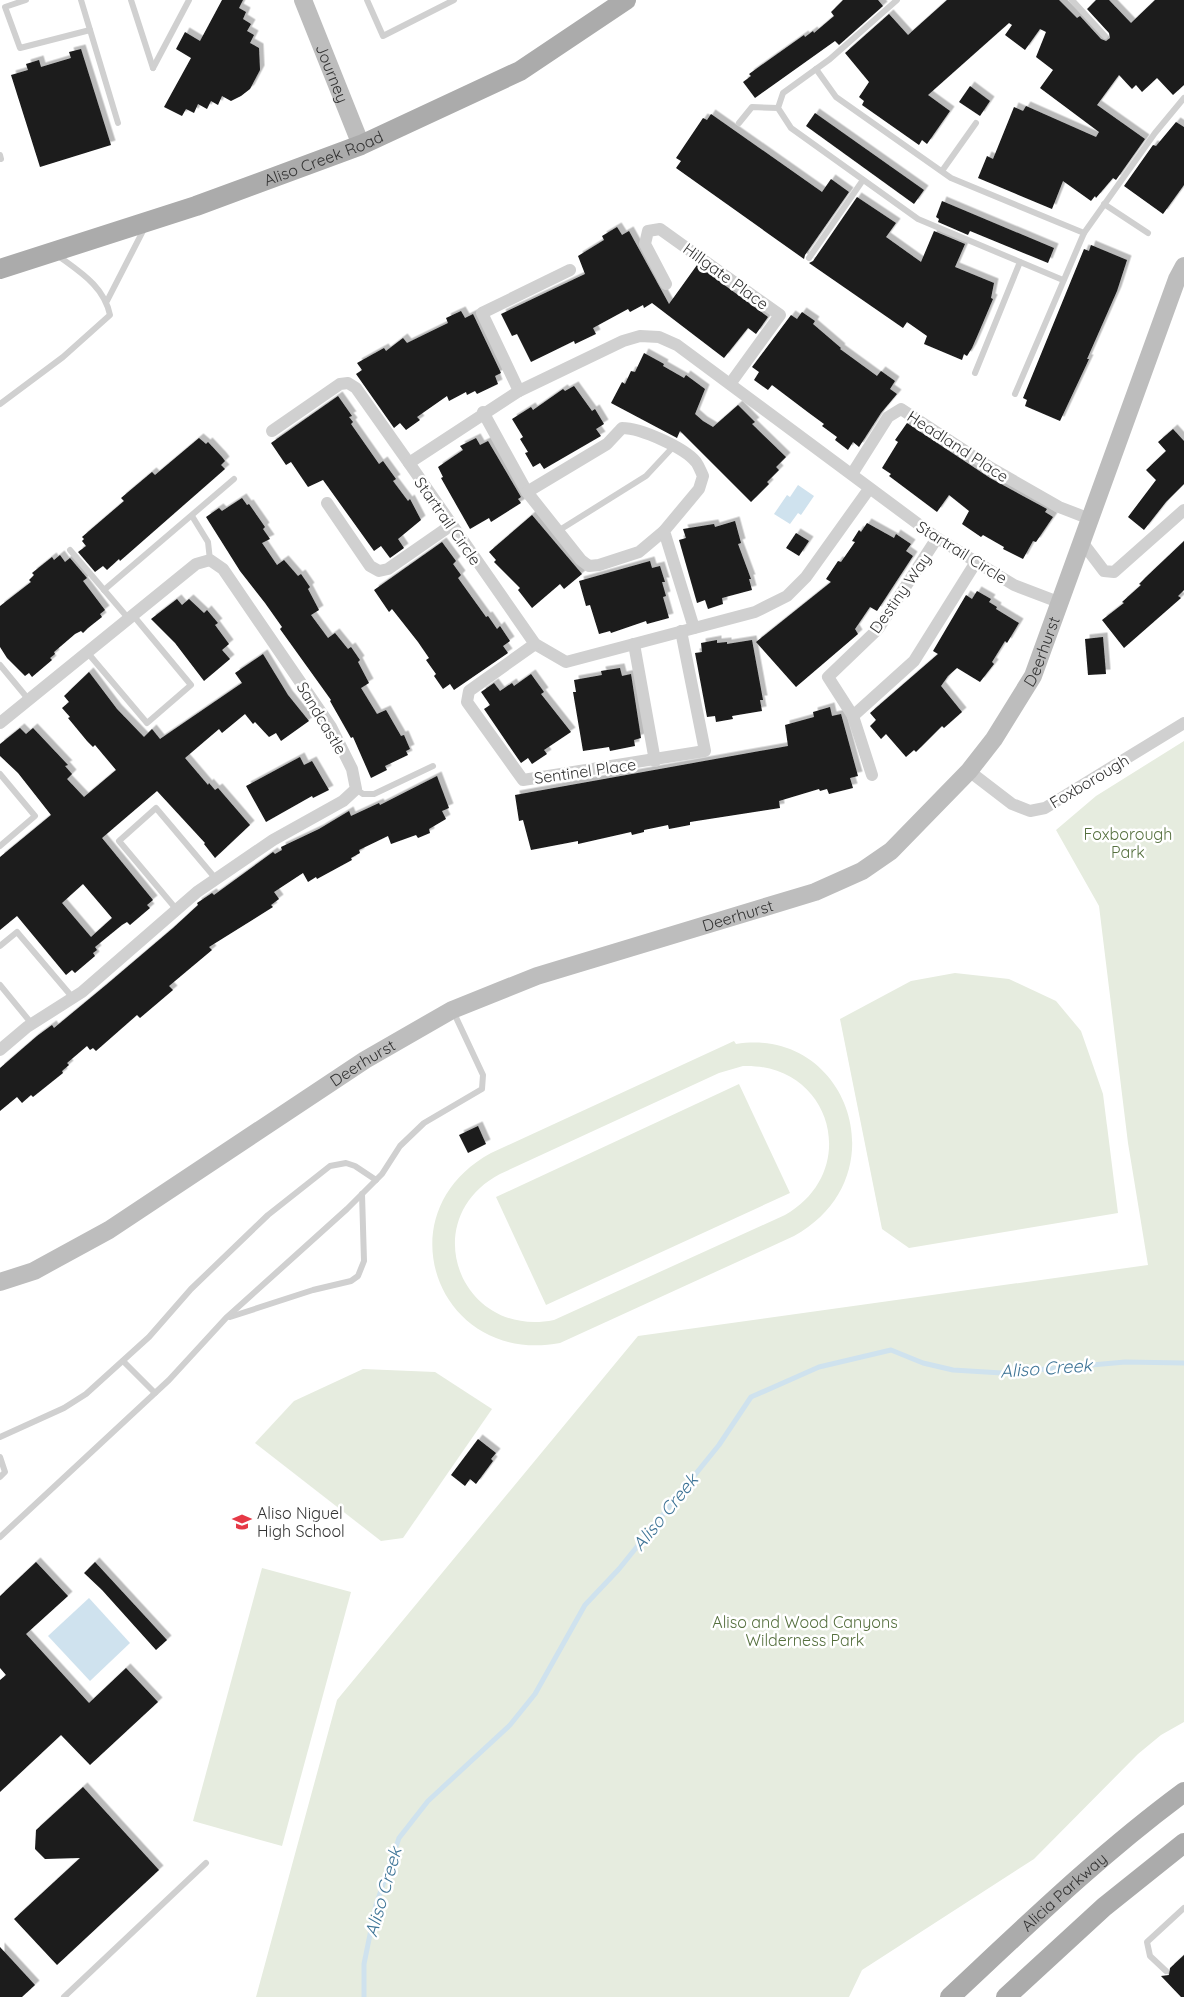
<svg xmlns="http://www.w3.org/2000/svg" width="1184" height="1997" viewBox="0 0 1184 1997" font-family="Quicksand,sans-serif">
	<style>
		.green { fill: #e6ecdf; fill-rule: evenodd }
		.water { fill: #cfe2ee }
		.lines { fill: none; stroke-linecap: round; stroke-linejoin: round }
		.stream { stroke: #cfe2ee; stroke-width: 5 }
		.building { fill: #1a1a1a; fill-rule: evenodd; filter: url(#shadow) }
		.lane { stroke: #d0d0d0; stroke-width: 6 }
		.street { stroke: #d0d0d0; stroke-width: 12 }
		.secondary { stroke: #bdbdbd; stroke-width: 18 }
		.primary { stroke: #ababab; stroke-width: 20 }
		.labels { text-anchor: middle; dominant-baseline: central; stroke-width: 5; stroke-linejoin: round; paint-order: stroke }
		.street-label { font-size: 16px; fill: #333; stroke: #fff }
		.park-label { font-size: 16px; fill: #56703f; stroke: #fff }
		.poi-label { font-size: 16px; fill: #333; stroke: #fff; text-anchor: start }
		.water-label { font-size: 18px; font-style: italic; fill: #3f7597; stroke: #fff }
	</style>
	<defs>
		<filter id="shadow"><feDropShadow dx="4.5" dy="-4.5" stdDeviation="0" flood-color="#0004"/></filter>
	</defs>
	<rect width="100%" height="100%" fill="#fff"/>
	<g class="green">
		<path d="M1184,741V1722L1161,1735L1138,1754L1034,1859L862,1970L849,1997H256L337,1700L638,1336L1148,1265L1128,1143L1099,906L1056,830L1096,796Z"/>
		<path d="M955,973L1009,979L1056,1001L1081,1031L1103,1094L1118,1213L909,1248L882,1229L840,1019L911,981Z"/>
		<path d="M734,1041L736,1044C848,1026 901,1177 794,1236L560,1343C438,1366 381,1213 491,1153ZM743,1066C832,1063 862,1171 785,1215L554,1320C460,1339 415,1219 500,1174L719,1073Z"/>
		<path d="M739,1084L790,1193L546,1305L496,1197Z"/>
		<path d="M363,1369L435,1372L492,1409L403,1538L381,1541L255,1443L294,1401Z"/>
		<path d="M262,1568L351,1592L282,1846L193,1821Z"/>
	</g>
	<g class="water">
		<path d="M798,485L814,496L801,515L798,513L790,524L774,514L787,495L790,497Z"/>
		<path d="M89,1598L130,1643L90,1681L48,1636Z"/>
	</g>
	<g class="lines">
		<path class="stream" d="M364,1997V1964L376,1905L399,1838L428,1801L510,1725L535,1694L585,1605L619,1569L719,1445L751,1397L819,1367L891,1350L923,1363L953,1370L1002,1373L1125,1362L1184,1363"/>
	</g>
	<g class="building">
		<path d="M222,0H243L239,8L246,12L243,19L251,24L247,31L254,35L250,43L259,48L260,70L250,89L241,96L231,101L222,96L218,105L211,101L207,109L198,104L194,113L186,109L182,116L164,107L191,58L176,49L185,32L200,41Z"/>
		<path d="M843,0H878L883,6L839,45L835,41L755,98L743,82L751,76L749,74L804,35L805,37L813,31L814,33L834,16L831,12Z"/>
		<path d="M947,0H1059L1077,18L1080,16L1101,39L1106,41L1110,38L1109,33L1087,9L1096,0H1109L1131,23L1155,0H1184V85L1173,95L1157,78L1142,92L1136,85L1132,89L1119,75L1097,105L1145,139L1116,180L1113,178L1096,198L1095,196L1091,201L1063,181L1052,209L978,178L987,156L993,159L1014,107L1023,111L1026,106L1096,137L1099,132L1040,88L1053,70L1036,57L1046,32L1040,29L1025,50L1005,35L1012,25L1009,23L928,95L950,111L927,144L922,140L919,145L862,105L864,101L859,97L869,82L845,53L889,14L908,35Z"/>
		<path d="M81,49L111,145L40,167L11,75L28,70L26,64L39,60L41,67L71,58L69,52Z"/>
		<path d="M970,86L990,101L980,116L959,102Z"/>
		<path d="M815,113L924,190L914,204L806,126Z"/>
		<path d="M711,114L822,192L831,179L849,192L805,255L804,259L676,168L681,161L676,158L703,118L707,120Z"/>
		<path d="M1176,122L1184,127V185L1163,214L1124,186L1153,145L1156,146Z"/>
		<path d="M857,197L896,223L886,237L921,262L934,231L965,244L955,267L994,283L991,298L993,299L979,332L972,348L967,356L964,354L962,360L924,344L927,336L907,322L903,328L809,263L813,261Z"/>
		<path d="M942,201L1054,248L1048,263L970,231L968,235L938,222L939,219L936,217Z"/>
		<path d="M617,227L622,235L629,231L669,304L697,265L768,317L756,334L748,328L724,358L652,303L644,308L643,305L630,312L628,309L593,328L596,334L575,344L574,341L531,362L517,334L512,336L501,314L585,274L578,256L604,240L602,236Z"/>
		<path d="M1091,245L1127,260L1117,291L1087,359H1089L1060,421L1025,406L1027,400L1023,398L1084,249L1089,251Z"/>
		<path d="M461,311L465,318L473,314L501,373L495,376L498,384L477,394L475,391L467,395L466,392L449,401L447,396L417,417L420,420L406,430L400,423L394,428L356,374L362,370L357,363L384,348L386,351L403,338L407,343L448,323L446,318Z"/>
		<path d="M802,312L815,321L813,324L841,348L840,349L877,376L881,371L895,381L890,389L897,394L881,413L859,447L853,442L848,450L835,440L837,437L822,426L824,424L809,413L772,385L768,390L754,380L759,372L752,367L791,315L797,319Z"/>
		<path d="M644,353L664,364L663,366L684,378L686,375L705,389L695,414L703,421L713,427L738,405L755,422L752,424L786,457L776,467L779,470L767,482L769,484L751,502L680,431L677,438L611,403L622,382L625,384L631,371L635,372Z"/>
		<path d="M574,386L592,411L595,409L604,424L596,429L601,436L544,469L540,463L533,467L525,453L528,452L520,439L523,437L512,419L531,407L533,410L563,389L565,391Z"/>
		<path d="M338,396L352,416L349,417L353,422L351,424L379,464L383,461L396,479L393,481L408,501L410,499L421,520L398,539L404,548L390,558L381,546L374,551L323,480L308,487L291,462L286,465L271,443Z"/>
		<path d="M907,423L990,478L1047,509L1045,512L1053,517L1036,542L1033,541L1023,559L1003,549L1004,547L983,535L981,537L962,524L969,511L949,495L937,512L889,476L891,474L882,468L898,442L895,440Z"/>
		<path d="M1173,429L1184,441V484L1166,502L1144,530L1128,517L1156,480L1146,470L1166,451L1158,442Z"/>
		<path d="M199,438L206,444L208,442L222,457L225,461L221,465L225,469L120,561L119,559L107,570L103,566L95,572L78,552L86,546L82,541L84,539L82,537L124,501L121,498L152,472L155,475Z"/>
		<path d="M476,438L480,445L488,441L521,497L518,499L521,503L491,522L489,518L470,529L441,478L443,477L438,467L463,450L460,446Z"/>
		<path d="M242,498L247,505L249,504L265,527L263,529L270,539L262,543L277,565L284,560L298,576L301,574L310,587L308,589L319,610L311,615L328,638L335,633L348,649L351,647L360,660L358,662L369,683L361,688L377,714L386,710L401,736L404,735L410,749L406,751L408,755L385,766L387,770L371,778L353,737L351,738L330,701L331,700L280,629L282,627L265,603L240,571L206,517L219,508L222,511Z"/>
		<path d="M532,515L582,574L564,589L560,584L532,608L518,590L520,588L494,562L496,560L489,552Z"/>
		<path d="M735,521L741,543L738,544L751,579H749L752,590L722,598L723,604L708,609L705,600L697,603L679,540L686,538L683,529L714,524L715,527Z"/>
		<path d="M867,523L894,538L896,534L911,544L906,551L913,556L877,611L870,607L855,629L858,634L796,687L756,642L831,582L826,579L838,561L841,562L855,542L852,541L859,530L861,532Z"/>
		<path d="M796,533L809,541L799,556L786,548Z"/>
		<path d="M1184,541V590L1178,596L1181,598L1124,648L1102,620L1124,603L1122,602L1141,585L1139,584L1146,577Z"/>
		<path d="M442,542L456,561L453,564L461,575L458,578L486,617L488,616L497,629L500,626L510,641L503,646L508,653L454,690L450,684L443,689L434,676L436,674L426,660L429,658L418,642L392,609L389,612L374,590Z"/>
		<path d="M60,555L65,562L70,558L87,578L83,581L105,610L100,614L102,617L88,628L83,633L81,631L75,634L54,652L55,654L50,658L52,660L32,677L29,673L25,676L7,658L0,647V606L31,582L29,580L34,575L32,573L52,557L54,560Z"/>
		<path d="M650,561L652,568L660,566L665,582H662L666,596L663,597L669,618L647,624L646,621L611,633L610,631L599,634L590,605L586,606L579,581Z"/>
		<path d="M977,591L991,599L989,602L997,607L996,609L1019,623L1007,643L1005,641L992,662L994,664L980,682L957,668L948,676L941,686L962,712L944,728L942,726L916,752L914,750L906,757L886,734L881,739L870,726L876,720L870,713L938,654L933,651L966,595L972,599Z"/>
		<path d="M177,599L182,605L189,599L204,613L207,610L218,623L215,625L229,644L222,650L230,659L204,681L175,643L151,619Z"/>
		<path d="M1103,637L1106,674L1088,675L1085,639Z"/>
		<path d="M717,640V643L727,642V644L752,640L763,700H760L762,711L732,716L733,719L716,722L715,716L707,717L695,653L702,652L701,643Z"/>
		<path d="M263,654L288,695L309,721L281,741L276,733L269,737L255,722L253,724L245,714L222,733L219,729L185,758L208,785L209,783L215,790L218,788L250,825L215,858L204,844L205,843L157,791L102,838L153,900L147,905L150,908L130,925L127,922L122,925L95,947L97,950L93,953L95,956L75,973L72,970L66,975L17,916L0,930V857L51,815L18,773L0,756V744L20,728L26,734L33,728L68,765L65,766L72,774L67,779L84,797L116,770L95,745L93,747L87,741L68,718L70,717L62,708L69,702L64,696L89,672L117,709L144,737L152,729L160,739L242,683L235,673ZM83,884L112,918L91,937L62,903Z"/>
		<path d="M620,668L622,676L631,674L641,738L634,740L635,746L610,751L609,747L583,751L573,692H576L574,680L602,675L601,671Z"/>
		<path d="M531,674L544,692L541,694L571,732L544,750L547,754L532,764L528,758L521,763L514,753L484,709L490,705L481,692L494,683L500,691L512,683L514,686Z"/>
		<path d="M830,707L832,716L841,714L858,776L850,778L853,788L829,794L827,789L820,791L819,789L779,801L780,808L690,822V825L669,829L668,825L644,830V832L632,835L631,832L578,844V841L531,850L523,820L519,821L515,795L788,746L785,725L814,717L813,712Z"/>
		<path d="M300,757L304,765L312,761L329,790L313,798L312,796L266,822L246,786Z"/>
		<path d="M437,776L449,808L442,811L446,819L429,829L430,833L418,838L416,835L391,844L388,836L359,850L360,853L351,858L352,860L317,879L316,877L308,882L303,873L274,892L279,899L271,905L273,907L209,947L212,950L169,986L173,990L140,1018L137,1015L96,1051L93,1048L90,1050L87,1046L67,1063L69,1065L62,1071L63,1073L33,1097L31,1095L22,1103L17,1097L0,1111V1068L37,1036L52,1025L54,1028L106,985L173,928L198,905L197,903L212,893L214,895L273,852L275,854L282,850L281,847L319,829L349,811L351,816L379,803L380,805Z"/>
		<path d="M478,1126L486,1144L468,1153L459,1135Z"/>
		<path d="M478,1439L496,1453L491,1459L493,1461L476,1484L470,1479L465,1486L451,1475Z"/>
		<path d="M36,1562L68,1596L26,1634L89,1703L126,1668L158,1702L90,1765L61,1735L0,1792V1680L6,1675L0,1668V1596Z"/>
		<path d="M95,1562L167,1640L156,1650L102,1590L84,1573Z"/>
		<path d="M83,1787L159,1870L57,1965L14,1919L80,1858L45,1859L35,1849L36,1830Z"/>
		<path d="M0,1947L35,1985L22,1997H0Z"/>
		<path d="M1184,1955V1997H1181L1161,1976L1169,1975L1170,1968Z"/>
	</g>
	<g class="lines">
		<g class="lane">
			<path d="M26,0L5,7L20,48L90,30"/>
			<path d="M81,0L118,123"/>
			<path d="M131,0L153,68"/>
			<path d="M367,0L383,36L454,0"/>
			<path d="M897,0L830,59L783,93L778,108L791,128L918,219L1063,280"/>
			<path d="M1072,0L1105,36"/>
			<path d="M153,68L189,0"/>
			<path d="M816,69L836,97L951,178L1084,233"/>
			<path d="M739,123L752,107L778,108"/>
			<path d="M0,155L1,159"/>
			<path d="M942,171L976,123"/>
			<path d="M1104,204L1148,233"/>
			<path d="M809,258L863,180"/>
			<path d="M107,301L145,227"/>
			<path d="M975,373L1020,262"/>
			<path d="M1015,394L1084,233L1155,133L1184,98"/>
			<path d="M0,404L63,357L110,315C104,286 80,272 57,255"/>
			<path d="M192,516L208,542L210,560"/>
			<path d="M558,531L646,476L673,447"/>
			<path d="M70,550L128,618"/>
			<path d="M104,590L234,479"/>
			<path d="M87,652L147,723L191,685L132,614"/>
			<path d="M0,665L29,700"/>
			<path d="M0,774L35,816L0,846"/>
			<path d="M356,789L363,794H374L433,766"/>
			<path d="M177,910L119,841L156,808L216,879"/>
			<path d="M0,946L17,932L73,998"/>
			<path d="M0,985L32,1024"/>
			<path d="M230,1317L313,1290L351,1281L358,1276L364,1261L362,1194"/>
			<path d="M123,1361L155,1393"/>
			<path d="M0,1437L64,1408L86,1394L149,1337L191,1289L268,1215L330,1166L346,1163L355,1166L376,1180"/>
			<path d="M0,1457L5,1472L0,1477"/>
			<path d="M0,1537L169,1380L226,1318L347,1209L382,1174L400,1146L424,1123L482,1089L483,1075L453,1011"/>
			<path d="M1166,1971L1150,1956L1147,1942L1184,1908"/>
			<path d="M64,1997L206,1863"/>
		</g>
		<g class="street">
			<path d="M666,284L645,244L648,231L660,229L780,315L730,384"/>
			<path d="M519,391L482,313L570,270"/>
			<path d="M483,412L527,492L581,560L589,566L599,565L639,552L664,531"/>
			<path d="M272,431L340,384L348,383L356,388L409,463"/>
			<path d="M852,474L888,417L901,409L991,468L1059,507L1090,519"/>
			<path d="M869,489L806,577L787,596L755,612L566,662L535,644L409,463L519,391L623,341L640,336L659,337L677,345L937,538L1014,585L1061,603"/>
			<path d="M527,492L607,444L622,428C641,428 685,448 696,462C699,466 701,472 703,476L699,489L664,531L694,628"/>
			<path d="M327,503L370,566L379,571L388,569L450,526"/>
			<path d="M1082,542L1104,571L1114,572L1184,510"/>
			<path d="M535,644L469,691L467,702L523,780L705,751L681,631"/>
			<path d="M634,644L655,761"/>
			<path d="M853,716L828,677L878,629L937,538"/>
			<path d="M0,723L196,564L210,560L223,569L331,727L352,769L356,789L343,801L273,840L197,892L82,992L27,1027L0,1050"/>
			<path d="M969,771L1012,804L1030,811L1045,808L1184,723"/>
			<path d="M872,775L853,716L914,661L976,562"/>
		</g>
		<g class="secondary">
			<path id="s1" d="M303,0L361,145"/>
			<path id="s2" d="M0,1282L34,1271L109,1230L365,1060L452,1010L537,976L815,892L862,871L891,851L969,771L994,739L1033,676L1177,279L1184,266"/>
		</g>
		<g class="primary">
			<path id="s3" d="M0,269L196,206L361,145L520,71L626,0"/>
			<path id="s4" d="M950,1997C1026,1926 1100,1854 1184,1792"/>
			<path d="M1006,1997L1104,1907L1184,1843"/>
		</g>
	</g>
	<defs>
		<g id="school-bare" transform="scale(1.5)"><path d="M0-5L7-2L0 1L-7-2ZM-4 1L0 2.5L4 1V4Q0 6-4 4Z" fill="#e63946" stroke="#fff" stroke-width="2.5" paint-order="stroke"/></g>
	</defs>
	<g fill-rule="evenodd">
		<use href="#school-bare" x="242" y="1522"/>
	</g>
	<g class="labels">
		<g class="street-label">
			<text stroke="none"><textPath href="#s1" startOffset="79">Journey</textPath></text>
			<text stroke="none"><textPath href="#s3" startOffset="342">Aliso Creek Road</textPath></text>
			<text transform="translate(726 276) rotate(36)">Hillgate Place</text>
			<text transform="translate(958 446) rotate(33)">Headland Place</text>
			<text transform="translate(448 521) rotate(55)">Startrail Circle</text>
			<text transform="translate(962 552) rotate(32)">Startrail Circle</text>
			<text transform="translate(900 593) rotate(-55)">Destiny Way</text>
			<text stroke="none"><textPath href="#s2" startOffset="1250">Deerhurst</textPath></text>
			<text transform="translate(322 718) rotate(59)">Sandcastle</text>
			<text transform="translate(585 771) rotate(-8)">Sentinel Place</text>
			<text transform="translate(1089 781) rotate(-31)">Foxborough</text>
			<text stroke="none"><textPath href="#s2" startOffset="830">Deerhurst</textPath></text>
			<text stroke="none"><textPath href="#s2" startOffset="425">Deerhurst</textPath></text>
			<text stroke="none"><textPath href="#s4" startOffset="155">Alicia Parkway</textPath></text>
		</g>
		<g class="park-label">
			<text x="1128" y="834">Foxborough<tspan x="1128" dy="18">Park</tspan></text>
			<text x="805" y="1622">Aliso and Wood Canyons<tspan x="805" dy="18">Wilderness Park</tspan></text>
		</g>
		<g class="poi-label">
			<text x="257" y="1513">Aliso Niguel<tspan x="257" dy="18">High School</tspan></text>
		</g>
		<g class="water-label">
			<text transform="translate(1046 1368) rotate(-4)">Aliso Creek</text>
			<text transform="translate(665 1512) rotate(-51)">Aliso Creek</text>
			<text transform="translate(383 1892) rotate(-74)">Aliso Creek</text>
		</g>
	</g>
</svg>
